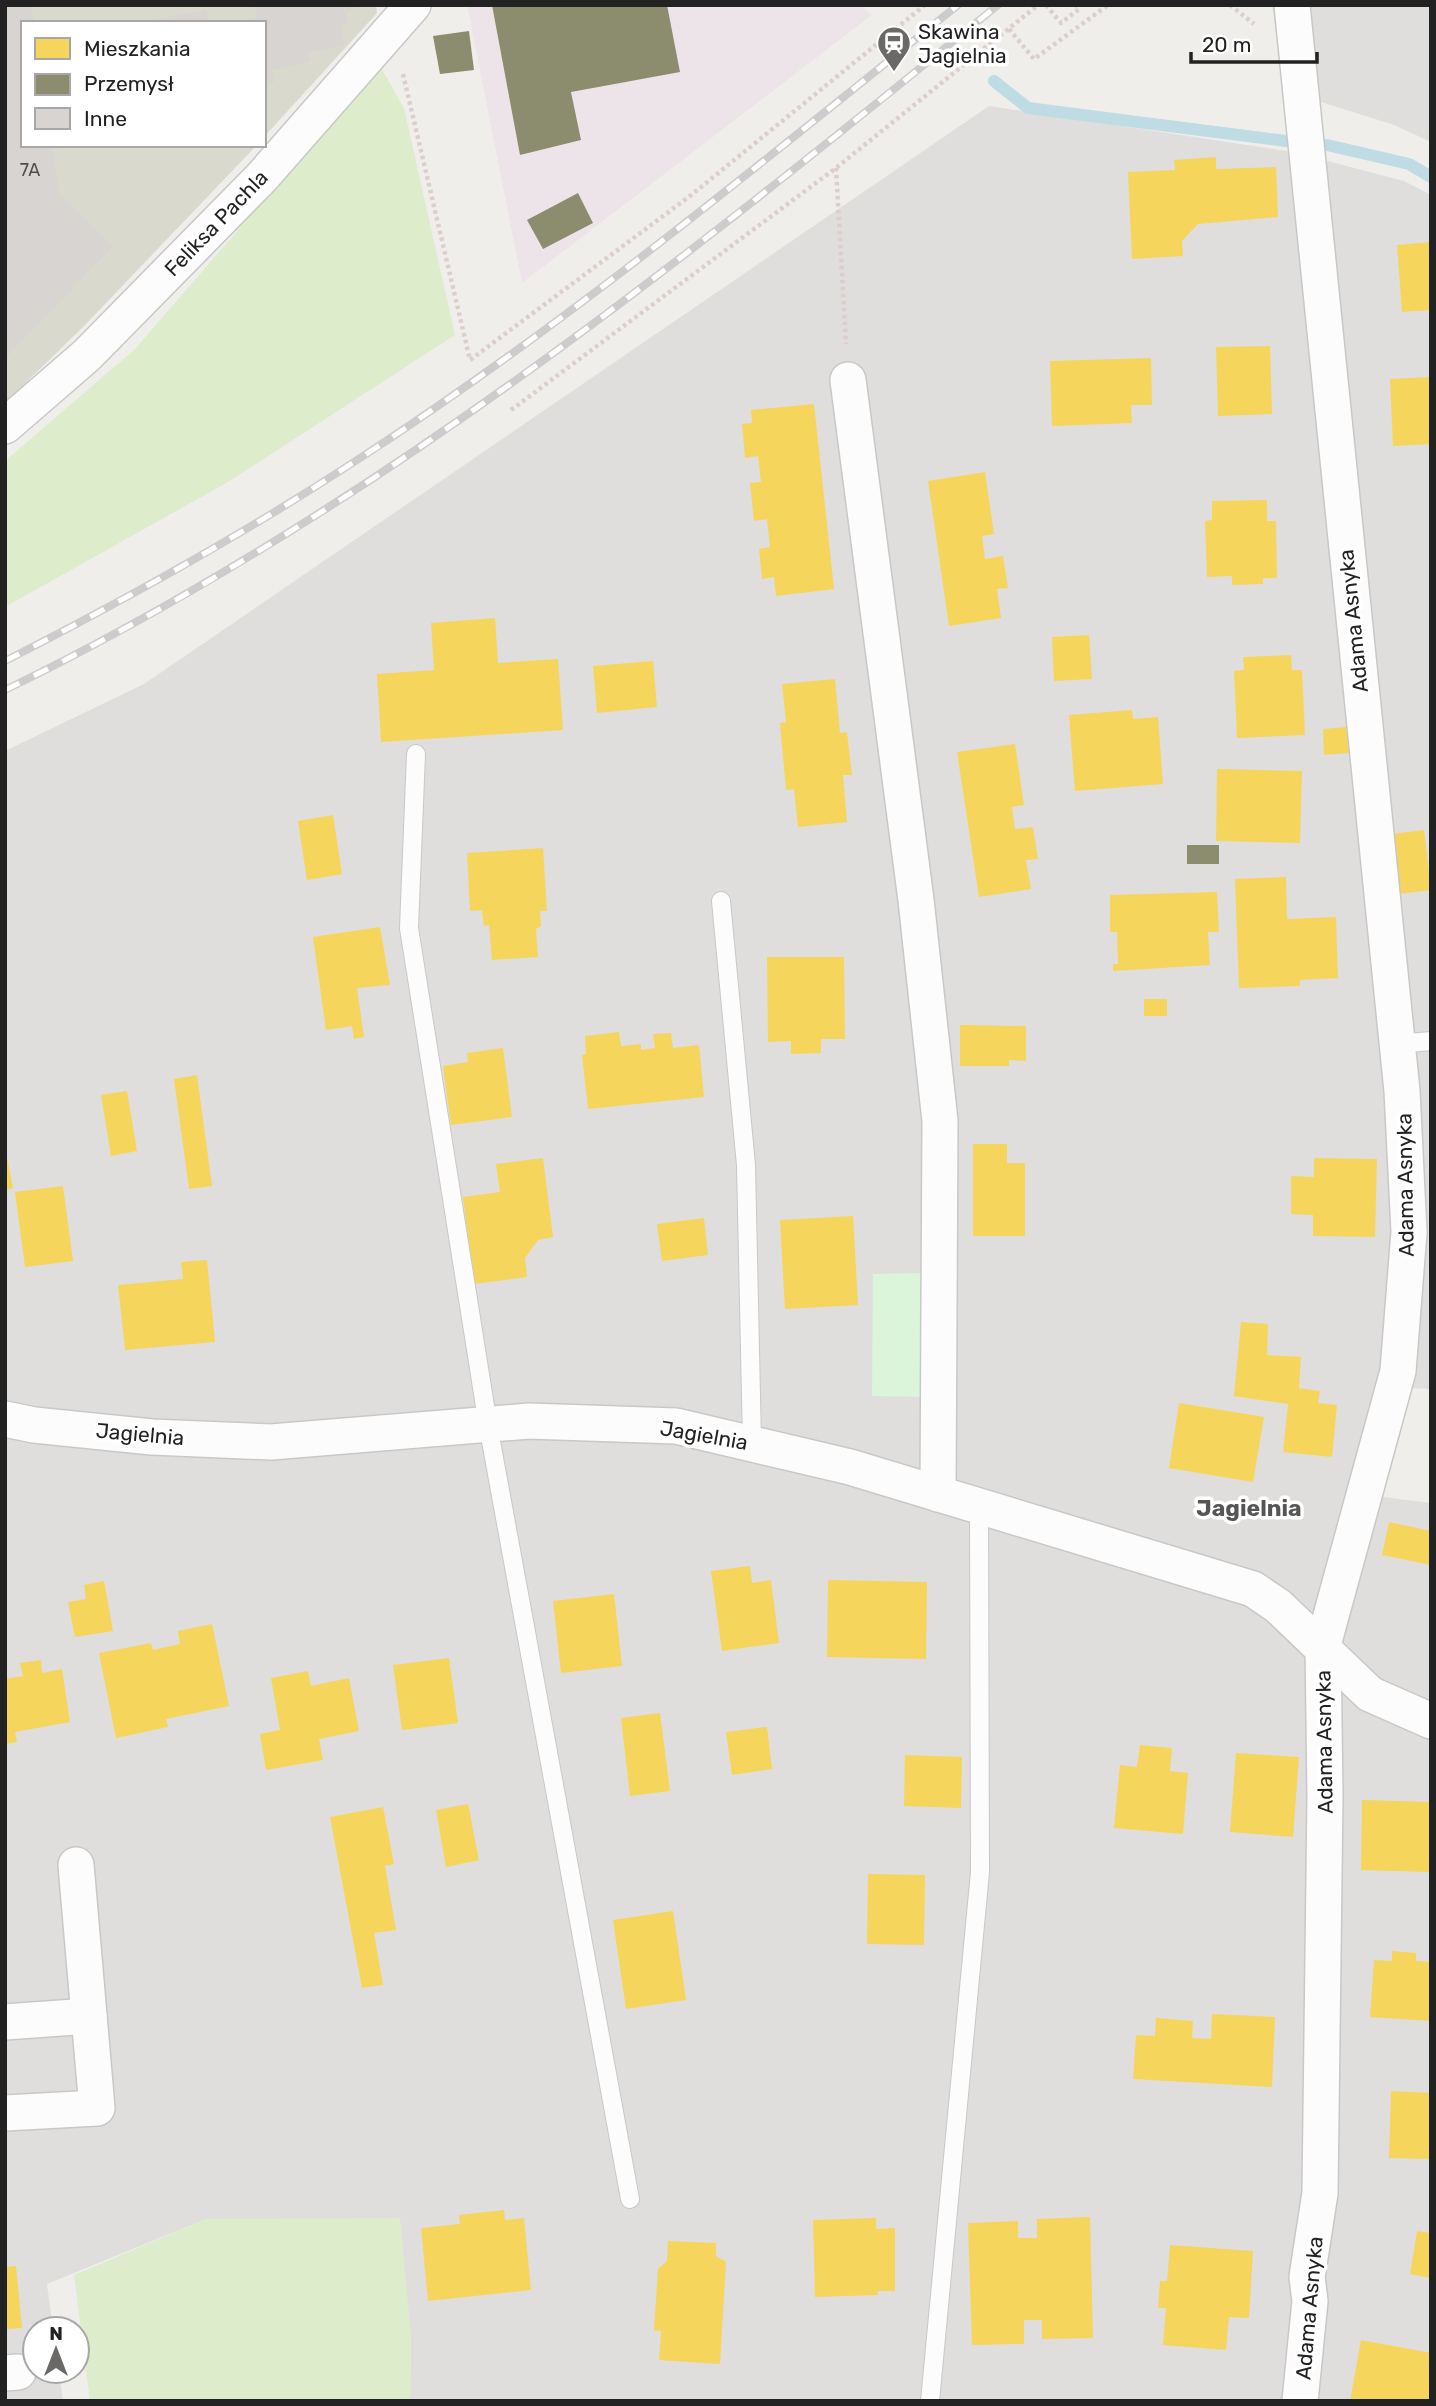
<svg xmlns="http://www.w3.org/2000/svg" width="1436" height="2406" viewBox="0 0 1436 2406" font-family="Rubik,sans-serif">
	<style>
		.residential { fill: #dfdedc }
		.industrial { fill: #ede4e9 }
		.construction { fill: #d9d9cd }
		.grass { fill: #ddeccb }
		.park { fill: #daf5da }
		.homes { fill: #f6d55c }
		.industry { fill: #8c8c6e }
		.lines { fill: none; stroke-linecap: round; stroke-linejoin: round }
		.stream { stroke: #bfdbe3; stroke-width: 12 }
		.building { fill: #d7d4d2 }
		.service-casing { stroke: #c9c8c7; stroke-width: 20 }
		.minor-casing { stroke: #c9c8c7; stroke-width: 38 }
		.path { stroke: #dccecd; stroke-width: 4.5; stroke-dasharray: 3.5 3.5; stroke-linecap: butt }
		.service { stroke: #fdfcfc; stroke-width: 18 }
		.minor { stroke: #fdfcfc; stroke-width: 35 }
		.rail-casing { stroke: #ccc; stroke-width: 8 }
		.rail { stroke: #fff; stroke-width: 5; stroke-dasharray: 16; stroke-linecap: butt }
		.labels { text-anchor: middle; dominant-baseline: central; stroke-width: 7; stroke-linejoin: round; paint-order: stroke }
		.number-label { font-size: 18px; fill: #4f4e4e }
		.poi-label { font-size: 21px; fill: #222; stroke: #fff; text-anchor: start }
		.street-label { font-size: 21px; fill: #222; stroke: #fff }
		.neighbourhood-label { font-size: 23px; font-weight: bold; fill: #555; stroke: #fff }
	</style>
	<rect width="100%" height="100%" fill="#f0eeeb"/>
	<g class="residential">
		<path d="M1272,5H1431V142L1394,125L1286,91Z"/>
		<path d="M989,106L1293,152L1404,181L1431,195V1389L1411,1388L1383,1497L1431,1503V2401H410L411,2334L206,2219L47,2284L53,2329H35V2371H59L63,2401H5V751L144,684Z"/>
	</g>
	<path class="industrial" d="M467,5H860L872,15L522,283Z"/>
	<path class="construction" d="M5,5H376L377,13L264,137V23H23V145H257L85,325L5,403Z"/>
	<g class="grass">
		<path d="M380,66L404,108L455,335L228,482L5,607V461L135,349Z"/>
		<path d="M400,2218L411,2334L410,2401H90L74,2275L206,2219Z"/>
	</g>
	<path class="park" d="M927,1273V1397L872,1396L873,1274Z"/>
	<g class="homes">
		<path d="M1216,157V169L1276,167L1278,217L1198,224L1182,241L1183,256L1132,259L1128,172L1175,170L1174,160Z"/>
		<path d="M1431,242V310L1402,312L1397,245Z"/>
		<path d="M1270,346L1272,414L1218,416L1216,347Z"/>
		<path d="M1151,358L1152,405H1131L1132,423L1052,426L1050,361Z"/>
		<path d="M1431,377V444L1393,446L1390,379Z"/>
		<path d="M814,404L834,589L776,596L774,577L762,579L759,549L770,547L767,519L754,521L750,483L761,482L758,456L745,458L742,424L752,423L751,410Z"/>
		<path d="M985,472L994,534L982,536L985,559L1003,556L1008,588L997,589L1001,618L949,626L928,481Z"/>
		<path d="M1267,500V521H1276L1277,578H1263V584L1232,585V576L1207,577L1205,521L1212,520V501Z"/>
		<path d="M495,618L498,663L558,659L563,730L381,742L377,674L434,670L431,623Z"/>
		<path d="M1089,635L1092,679L1054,681L1052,637Z"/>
		<path d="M1291,655L1292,670H1302L1305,735L1237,738L1234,671L1244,670L1243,657Z"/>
		<path d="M653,661L657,707L597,713L593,666Z"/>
		<path d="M835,679L840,733L847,732L852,775H843L847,822L798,827L794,789L786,790L780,723L786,722L782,684Z"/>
		<path d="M1132,710L1133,719L1158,717L1163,784L1075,791L1069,715Z"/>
		<path d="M1347,727L1349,753L1324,755L1323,729Z"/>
		<path d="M1015,744L1024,805L1012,807L1015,829L1033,827L1038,859L1026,860L1031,889L979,897L957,752Z"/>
		<path d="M1217,769L1302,771L1300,843L1216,841Z"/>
		<path d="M333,815L342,874L307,880L298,821Z"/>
		<path d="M1424,830L1431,890L1398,894L1392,834Z"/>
		<path d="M543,848L547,911H540L541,926L536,929L538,957L492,960L489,925L484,926L482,910L470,911L467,853Z"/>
		<path d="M1286,877L1287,919L1336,917L1338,978L1300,980V986L1239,988L1235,879Z"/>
		<path d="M1217,892L1219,932H1208L1210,965L1113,971V964H1118L1117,932H1110V895Z"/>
		<path d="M380,927L390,985L357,988L364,1037L354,1039L352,1026L326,1030L313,937Z"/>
		<path d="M767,957H844L845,1039H821V1053L791,1054V1041L768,1042Z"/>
		<rect x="1144" y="999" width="23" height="17"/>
		<path d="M960,1025L1026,1026V1061L1009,1060V1066H960Z"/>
		<path d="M619,1032L621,1046L641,1044V1050L655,1048L653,1034L671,1033L673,1048L699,1045L704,1097L588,1109L582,1055L586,1054L585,1036Z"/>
		<path d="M503,1048L512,1117L451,1125L443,1066L468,1062L467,1053Z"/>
		<path d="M197,1075L212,1186L189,1189L174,1079Z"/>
		<path d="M127,1091L137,1151L111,1156L101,1095Z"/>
		<path d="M973,1144H1007V1163H1025V1236H973Z"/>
		<path d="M5,1147L13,1188L5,1190Z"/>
		<path d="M543,1158L553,1237L538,1240L525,1258L527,1277L474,1284L463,1197L500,1192L496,1164Z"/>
		<path d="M1314,1158L1377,1159L1375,1237L1313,1236V1215L1291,1214V1176L1314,1177Z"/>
		<path d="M63,1186L73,1261L25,1267L15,1192Z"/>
		<path d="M853,1216L858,1305L785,1309L780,1220Z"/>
		<path d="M704,1218L708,1255L662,1261L657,1224Z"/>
		<path d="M207,1260L215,1342L125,1350L118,1285L183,1279L181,1262Z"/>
		<path d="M1241,1322L1268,1324L1267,1355L1301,1357L1299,1388L1320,1391L1318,1403L1337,1405L1332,1457L1283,1452L1288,1404L1234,1396Z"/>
		<path d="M1179,1403L1264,1417L1253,1482L1169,1468Z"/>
		<path d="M1389,1522L1431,1531V1565L1382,1555Z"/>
		<path d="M750,1566L752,1583L771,1580L779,1643L722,1651L711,1571Z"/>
		<path d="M828,1580L927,1582L926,1659L827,1657Z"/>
		<path d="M104,1581L113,1631L75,1637L68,1602L86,1599L84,1585Z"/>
		<path d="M614,1594L622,1666L561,1673L553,1601Z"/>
		<path d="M212,1624L229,1706L166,1719L168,1727L116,1738L99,1653L151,1643L153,1650L180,1644L178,1631Z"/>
		<path d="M449,1658L458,1723L402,1730L393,1665Z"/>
		<path d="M41,1660L42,1673L62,1669L70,1722L15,1732L17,1742L5,1744V1679L23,1676L20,1663Z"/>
		<path d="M308,1671L311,1686L349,1678L359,1731L319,1739L323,1760L266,1770L260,1734L280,1730L271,1678Z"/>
		<path d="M660,1713L670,1791L630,1796L621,1718Z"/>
		<path d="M767,1727L772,1769L732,1775L726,1732Z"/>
		<path d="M1140,1745L1172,1748L1170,1771L1188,1773L1183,1834L1114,1828L1120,1765L1137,1767Z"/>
		<path d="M1236,1753L1299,1757L1293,1837L1230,1832Z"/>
		<path d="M905,1755L962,1757L961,1808L904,1806Z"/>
		<path d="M1362,1800L1431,1802L1430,1872L1361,1870Z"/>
		<path d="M468,1804L479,1860L446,1867L436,1810Z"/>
		<path d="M383,1807L394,1864L385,1866L396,1930L374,1933L383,1985L362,1988L330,1817Z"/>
		<path d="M868,1874L925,1875L924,1945L867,1944Z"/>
		<path d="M673,1911L686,2000L626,2009L613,1920Z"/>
		<path d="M1392,1951L1416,1953V1961L1431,1962V2021L1370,2017L1374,1960L1392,1961Z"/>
		<path d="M1212,2014L1275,2017L1272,2087L1133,2079L1136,2035L1155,2036L1156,2018L1193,2021L1192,2038L1211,2039Z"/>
		<path d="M1391,2091L1431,2093V2159L1389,2158Z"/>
		<path d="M504,2210L505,2220L524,2218L531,2290L428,2301L421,2228L460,2224L459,2215Z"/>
		<path d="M1090,2217L1093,2338L1042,2339V2320H1024V2344L972,2345L968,2223L1018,2221V2238H1037V2219Z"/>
		<path d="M876,2218V2229L895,2228V2291H878V2295L815,2297L813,2220Z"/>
		<path d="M1417,2231L1431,2233V2278L1410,2274Z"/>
		<path d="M668,2241L716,2243V2256L726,2262L720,2364L659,2360L661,2331L654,2330L658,2269L667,2261Z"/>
		<path d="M1170,2245L1253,2251L1249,2318L1229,2317L1226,2350L1163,2345L1166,2308H1158L1160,2281H1167Z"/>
		<path d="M16,2266L22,2328L5,2329V2267Z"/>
		<path d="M1361,2340L1431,2353V2401H1350Z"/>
	</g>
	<g class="industry">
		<path d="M492,5H667L680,72L571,92L581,140L520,155Z"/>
		<path d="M469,31L474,70L440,74L433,36Z"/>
		<path d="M578,193L593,223L543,249L527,220Z"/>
		<rect x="1187" y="845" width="32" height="19"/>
	</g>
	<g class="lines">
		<g class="stream">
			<path d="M994,81L1028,108L1286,141"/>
			<path d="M1327,145L1409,164L1431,177"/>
		</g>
	</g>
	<g class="building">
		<path d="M5,5H31L34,23H23V145H52L59,195L113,246L5,358Z"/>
		<path d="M255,5H356L346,14L348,23L340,24L344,45L308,52L310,62L271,70L274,82L264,84V23H233L257,17Z"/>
		<path d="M206,10L209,23H150L149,21Z"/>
	</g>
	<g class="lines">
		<g class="service-casing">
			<g id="service">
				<path d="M416,754L409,928L488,1425L630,2199"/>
				<path d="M721,901L746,1165L752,1442"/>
				<path d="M1397,1044L1431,1041"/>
				<path d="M930,2401L980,1872L979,1506"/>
			</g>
		</g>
		<g class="minor-casing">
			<g id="minor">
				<path d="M1292,5L1402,1091L1409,1232L1398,1371L1323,1645L1325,1796L1320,2193L1307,2277L1310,2301L1300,2401"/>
				<path d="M848,380L916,900L940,1121L938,1494"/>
				<path d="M5,426L87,355L262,177L413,5"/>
				<path d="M5,1419L34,1425L152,1437L271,1442L529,1421L676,1426L850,1467L1253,1589L1278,1606L1370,1694L1431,1721"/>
				<path d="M5,2022L89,2016"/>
				<path d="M5,2113L97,2108L76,1865"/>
				<path d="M5,2373L18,2372"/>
			</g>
		</g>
		<g class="path">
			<path d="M1046,5L1061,23L1079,9L1076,5"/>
			<path d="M1230,5L1254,24"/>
			<path d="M1009,29L1034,59L1108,5"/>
			<path d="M403,74L470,360L690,196L925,5"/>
			<path d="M836,168L846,344"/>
			<path d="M511,410L836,168L1038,5"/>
		</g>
		<use href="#service" class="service"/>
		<use href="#minor" class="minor"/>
		<g class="rail-casing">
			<g id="rail">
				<path d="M5,661C125,600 242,535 354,462C566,325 761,163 958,5"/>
				<path d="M5,690C370,513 685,259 998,5"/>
			</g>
		</g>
		<use href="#rail" class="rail"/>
	</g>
	<defs>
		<g id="station-pin" transform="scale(1.75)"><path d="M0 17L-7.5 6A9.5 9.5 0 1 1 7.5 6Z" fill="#6a6968" stroke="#fff"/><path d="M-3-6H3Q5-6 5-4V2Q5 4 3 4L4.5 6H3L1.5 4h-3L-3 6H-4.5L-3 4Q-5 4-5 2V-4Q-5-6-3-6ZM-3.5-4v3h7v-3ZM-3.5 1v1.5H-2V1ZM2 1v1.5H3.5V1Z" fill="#fff"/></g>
	</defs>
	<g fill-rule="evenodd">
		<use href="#station-pin" x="894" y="43"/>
	</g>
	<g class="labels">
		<g class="number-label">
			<text x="30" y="170">7A</text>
		</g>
		<g class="poi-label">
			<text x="918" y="31">Skawina<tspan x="918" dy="24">Jagielnia</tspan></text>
		</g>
		<g class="street-label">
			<text transform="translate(216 223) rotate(-46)">Feliksa Pachla</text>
			<text transform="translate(1353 621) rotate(-96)">Adama Asnyka</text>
			<text transform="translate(1405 1185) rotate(-91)">Adama Asnyka</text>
			<text transform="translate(140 1434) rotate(5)">Jagielnia</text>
			<text transform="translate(704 1435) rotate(10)">Jagielnia</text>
			<text transform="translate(1324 1742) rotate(-91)">Adama Asnyka</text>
			<text transform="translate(1309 2308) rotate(-85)">Adama Asnyka</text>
		</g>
		<g class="neighbourhood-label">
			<text x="1249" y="1508">Jagielnia</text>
		</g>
	</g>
	<rect width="1436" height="2406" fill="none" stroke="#222222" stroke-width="14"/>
	<rect x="21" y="21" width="245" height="126" fill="#ffffff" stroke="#a7a7a7" stroke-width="2"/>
	<rect x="35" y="38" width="35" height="21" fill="#f6d55c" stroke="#a7a7a7" stroke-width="2"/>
	<text x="84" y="56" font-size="21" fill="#222222">Mieszkania</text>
	<rect x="35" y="74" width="35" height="21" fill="#8c8c6e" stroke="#a7a7a7" stroke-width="2"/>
	<text x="84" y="91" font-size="21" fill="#222222">Przemysł</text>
	<rect x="35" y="108" width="35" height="21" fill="#d7d4d2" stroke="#a7a7a7" stroke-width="2"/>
	<text x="84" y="126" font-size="21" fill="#222222">Inne</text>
	<g transform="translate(56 2350)"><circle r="33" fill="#ffffff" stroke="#a7a7a7" stroke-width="2"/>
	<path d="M0-5L12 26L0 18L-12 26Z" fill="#6a6968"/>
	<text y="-10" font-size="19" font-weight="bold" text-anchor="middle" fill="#222222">N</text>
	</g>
	<path d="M1191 52v10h126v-10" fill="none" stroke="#222222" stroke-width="3.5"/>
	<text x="1202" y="52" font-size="21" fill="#222222" stroke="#ffffff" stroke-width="5" paint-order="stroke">20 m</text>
</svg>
